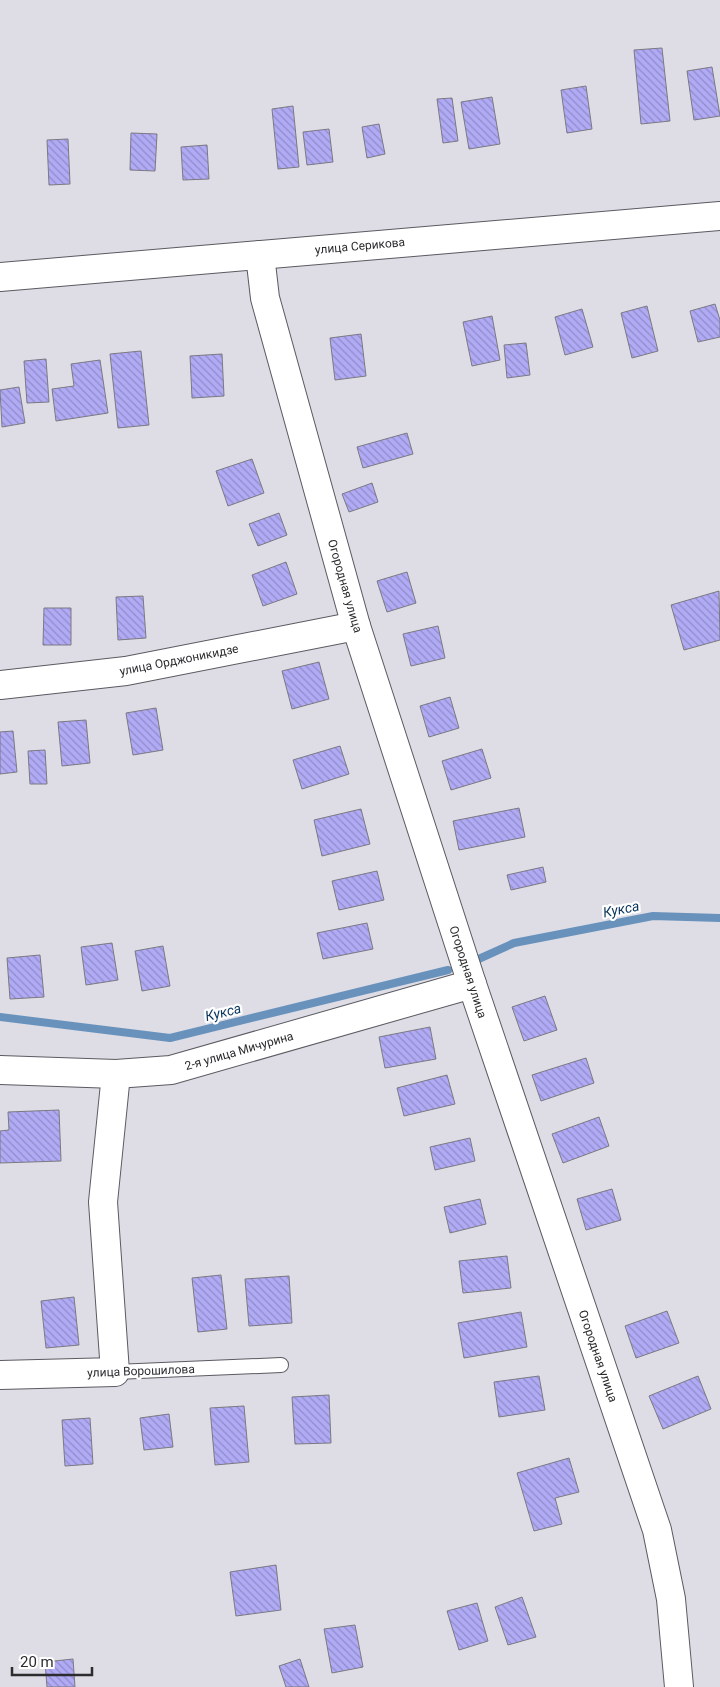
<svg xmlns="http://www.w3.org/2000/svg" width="720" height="1687" viewBox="0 0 720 1687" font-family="Roboto,sans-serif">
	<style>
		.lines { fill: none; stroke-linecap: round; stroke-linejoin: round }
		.stream { stroke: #6892bc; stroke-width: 8 }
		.building { fill: url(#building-back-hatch); stroke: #7a7981 }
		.lane-casing { stroke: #5a5a61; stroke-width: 16 }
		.street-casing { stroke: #5a5a61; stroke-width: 30 }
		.lane { stroke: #fff; stroke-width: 14 }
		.street { stroke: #fff; stroke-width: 28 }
		.labels { text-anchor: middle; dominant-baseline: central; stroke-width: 4.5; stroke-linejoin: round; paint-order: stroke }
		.street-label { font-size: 12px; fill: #2c2c2f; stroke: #fff }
		.water-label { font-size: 14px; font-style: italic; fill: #0a365c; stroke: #fff }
	</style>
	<defs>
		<pattern id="building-back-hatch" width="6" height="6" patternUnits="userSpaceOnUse" patternTransform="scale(1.25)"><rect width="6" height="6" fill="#b1abf6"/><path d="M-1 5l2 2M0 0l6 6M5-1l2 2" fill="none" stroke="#908bc8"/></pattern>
	</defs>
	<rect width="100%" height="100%" fill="#dedde6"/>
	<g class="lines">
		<g class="stream">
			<path d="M472,962L514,943L653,916L720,918"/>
			<path d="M0,1017L170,1038L448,970"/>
		</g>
	</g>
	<g class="building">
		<path d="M662,48L670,121L641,124L634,50Z"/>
		<path d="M712,67L720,116L694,120L687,71Z"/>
		<path d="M586,86L592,129L567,133L561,90Z"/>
		<path d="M492,97L500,144L469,149L461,102Z"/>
		<path d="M452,98L458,141L443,143L437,99Z"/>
		<path d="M293,106L299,167L278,169L272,109Z"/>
		<path d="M379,124L385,154L367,158L362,127Z"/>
		<path d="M329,129L333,162L307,165L303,132Z"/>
		<path d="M131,133L157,134L155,171L130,170Z"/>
		<path d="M68,139L70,184L49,185L47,140Z"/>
		<path d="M207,145L209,179L183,180L181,147Z"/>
		<path d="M715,304L720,320V337L698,342L690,311Z"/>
		<path d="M647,306L658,351L632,358L621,313Z"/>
		<path d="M582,309L593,347L565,355L555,317Z"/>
		<path d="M492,316L500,360L472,366L463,322Z"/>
		<path d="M361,334L366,376L335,380L330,338Z"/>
		<path d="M526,343L530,375L507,378L504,345Z"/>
		<path d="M141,351L149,425L118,428L110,354Z"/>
		<path d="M222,354L224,396L192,398L190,356Z"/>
		<path d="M46,359L49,402L27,403L24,361Z"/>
		<path d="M100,360L108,413L56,421L52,389L74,386L71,364Z"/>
		<path d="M19,387L25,423L2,427L0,390Z"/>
		<path d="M407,433L413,454L363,468L357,447Z"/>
		<path d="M252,459L264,493L228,506L216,471Z"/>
		<path d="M372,483L378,502L349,512L342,494Z"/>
		<path d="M279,513L287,535L258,546L249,524Z"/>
		<path d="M286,562L297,594L263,606L252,575Z"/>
		<path d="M407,572L416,603L387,612L377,581Z"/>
		<path d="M719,591L720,640L684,650L671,605Z"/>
		<path d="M143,596L146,638L118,640L116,597Z"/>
		<path d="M44,608H71V645H43Z"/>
		<path d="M438,626L445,658L411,666L403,634Z"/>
		<path d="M319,662L329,699L292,709L282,671Z"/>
		<path d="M450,697L459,728L429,737L420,706Z"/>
		<path d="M156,708L163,750L133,755L126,713Z"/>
		<path d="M86,720L90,763L62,766L58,722Z"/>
		<path d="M13,731L17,772L0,774V732Z"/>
		<path d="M340,746L349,774L302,789L293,760Z"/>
		<path d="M482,749L491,778L451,790L442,761Z"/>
		<path d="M45,750L47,784H30L28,751Z"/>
		<path d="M519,808L525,837L459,850L453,821Z"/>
		<path d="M361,809L370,844L322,856L314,820Z"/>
		<path d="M543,867L546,882L511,890L507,875Z"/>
		<path d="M377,871L384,900L339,910L332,881Z"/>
		<path d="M367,923L373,949L323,959L317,933Z"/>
		<path d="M112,943L118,980L86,985L81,947Z"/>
		<path d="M163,946L170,986L142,991L135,951Z"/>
		<path d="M40,955L44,997L10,999L7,958Z"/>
		<path d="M545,996L557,1030L524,1041L512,1007Z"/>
		<path d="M430,1027L436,1059L385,1068L379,1037Z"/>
		<path d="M586,1058L594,1083L541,1101L532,1075Z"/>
		<path d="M447,1075L455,1104L404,1116L397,1088Z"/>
		<path d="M59,1110L61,1161L0,1163V1131L9,1130L8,1112Z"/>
		<path d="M599,1117L609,1146L563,1163L552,1134Z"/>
		<path d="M470,1138L475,1161L435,1170L430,1147Z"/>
		<path d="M612,1189L621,1220L586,1230L577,1199Z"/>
		<path d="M480,1199L486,1224L450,1233L444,1207Z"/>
		<path d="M507,1256L511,1288L463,1293L459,1261Z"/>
		<path d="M221,1275L227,1329L198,1332L192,1278Z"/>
		<path d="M289,1276L292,1323L249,1326L245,1279Z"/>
		<path d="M74,1297L79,1345L46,1348L41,1301Z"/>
		<path d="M667,1311L679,1343L636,1358L625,1326Z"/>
		<path d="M521,1312L527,1347L464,1358L458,1323Z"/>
		<path d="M539,1376L545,1410L499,1417L494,1382Z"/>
		<path d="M698,1376L711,1409L663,1429L649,1396Z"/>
		<path d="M329,1395L331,1443L295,1444L292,1397Z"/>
		<path d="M244,1406L249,1462L215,1465L210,1408Z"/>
		<path d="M169,1414L173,1447L144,1450L140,1418Z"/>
		<path d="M90,1418L93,1464L65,1466L62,1420Z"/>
		<path d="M569,1458L579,1492L555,1498L562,1524L534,1531L517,1473Z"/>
		<path d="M276,1565L281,1610L236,1616L230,1572Z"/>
		<path d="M522,1597L536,1637L508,1645L495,1607Z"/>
		<path d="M477,1603L488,1641L459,1650L447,1611Z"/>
		<path d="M355,1625L363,1667L332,1673L324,1629Z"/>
		<path d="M73,1659L75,1687H47L45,1662Z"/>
		<path d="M300,1659L309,1687H286L279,1666Z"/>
	</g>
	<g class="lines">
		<g class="lane-casing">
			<path id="lane" d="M115,1372L281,1365"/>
		</g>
		<g class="street-casing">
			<g id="street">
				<path d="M260,255L265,298L356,626L472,984L657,1530L671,1599L679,1687"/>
				<path d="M0,277L720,216"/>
				<path d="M0,685L126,671L356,626"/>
				<path d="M0,1070L116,1074L171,1070L472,984"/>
				<path d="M0,1375L115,1372L103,1202L116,1074"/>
			</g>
		</g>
		<use href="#lane" class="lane"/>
		<use href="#street" class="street"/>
	</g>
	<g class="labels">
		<g class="street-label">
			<text transform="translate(360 246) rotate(-5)">улица Серикова</text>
			<text transform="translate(345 586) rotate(74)">Огородная улица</text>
			<text transform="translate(179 660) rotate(-11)">улица Орджоникидзе</text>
			<text transform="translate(468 972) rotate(72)">Огородная улица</text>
			<text transform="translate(239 1051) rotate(-16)">2-я улица Мичурина</text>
			<text transform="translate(598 1356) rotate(71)">Огородная улица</text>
			<text transform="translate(141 1371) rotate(-2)">улица Ворошилова</text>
		</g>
		<g class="water-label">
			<text transform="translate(621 909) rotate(-11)">Кукса</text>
			<text transform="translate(223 1012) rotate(-14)">Кукса</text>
		</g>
	</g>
	<path d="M12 1667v8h80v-8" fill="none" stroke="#2c2c2f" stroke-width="2.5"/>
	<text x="20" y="1667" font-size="15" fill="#2c2c2f" stroke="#ffffff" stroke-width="4" paint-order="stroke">20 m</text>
</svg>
